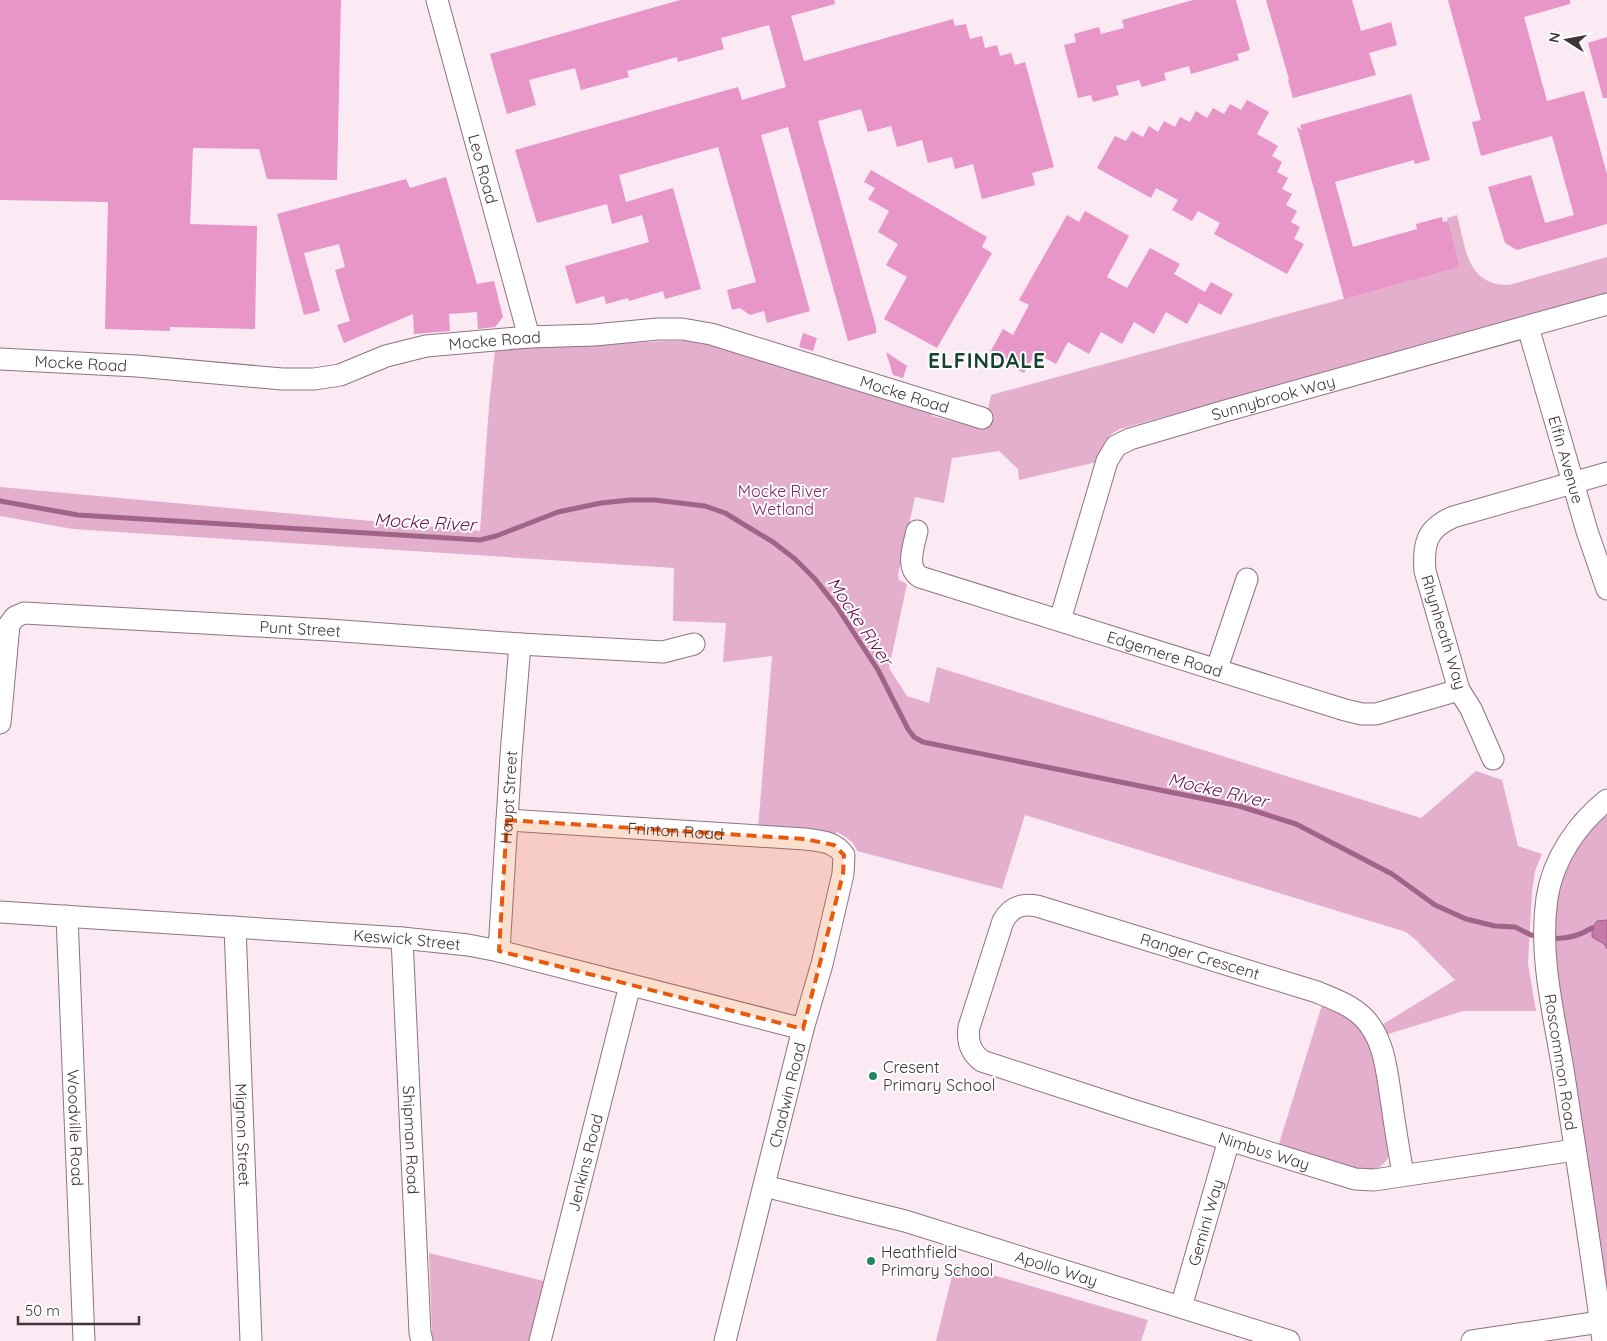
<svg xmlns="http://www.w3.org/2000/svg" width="1607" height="1341" viewBox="0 0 1607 1341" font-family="Quicksand,sans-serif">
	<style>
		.green { fill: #e4aecd }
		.water { fill: #c878a9; stroke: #9f6488 }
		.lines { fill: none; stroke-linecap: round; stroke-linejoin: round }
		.stream { stroke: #9f6488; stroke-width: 5 }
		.building { fill: #e895c7 }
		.minor-casing { stroke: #8e7382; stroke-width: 23 }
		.minor { stroke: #fff; stroke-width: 21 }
		.marked { fill: #e8590c; fill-opacity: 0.2; stroke: #e8590c; stroke-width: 4; stroke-dasharray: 10 6; stroke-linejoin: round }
		.poi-dot { fill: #218661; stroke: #fff; stroke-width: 2 }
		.labels { text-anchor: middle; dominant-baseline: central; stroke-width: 4; stroke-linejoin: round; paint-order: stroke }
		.street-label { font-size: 16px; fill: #40353b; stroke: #fff }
		.park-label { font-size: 16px; fill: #852666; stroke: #fff }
		.poi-label { font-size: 16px; fill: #40353b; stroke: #fff; text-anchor: start }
		.water-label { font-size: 18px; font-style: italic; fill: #6f0c53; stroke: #fff }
		.district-label { font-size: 21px; font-weight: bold; letter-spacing: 1px; fill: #164331; stroke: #fff }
	</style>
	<rect width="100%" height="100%" fill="#fbe9f3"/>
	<g class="green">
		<path d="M1457,215C1466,248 1466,285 1509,285L1607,257V293L1120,429C1106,435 1101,447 1097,462L1019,480L1018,469L999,451L952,458L944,503L915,497L898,575L899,580L907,584L889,668L907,696L929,703L937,667L1421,818L1476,771L1502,780L1518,846L1542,854L1535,871L1532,892L1528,964L1536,1011H1463L1385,1035L1380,1026L1455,980L1417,941L1406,932L1025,815L1002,889L857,851C854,841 846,837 837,832L835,835L758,830L772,656L723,662L726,623L673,621L674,568L73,529L0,516V487L480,531L489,406L495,350L667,341H695L933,411L932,416L984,429L991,395L1460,267L1447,218Z"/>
		<path d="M1607,801V1322L1544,924L1580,826Z"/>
		<path d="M1323,1002L1346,1013L1370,1039L1391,1148C1384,1184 1347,1167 1323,1160C1308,1156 1293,1151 1278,1147Z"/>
		<path d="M429,1253L548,1282L533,1341H431L427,1333H432Z"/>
		<path d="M955,1264L1148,1320L1141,1341H936Z"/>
	</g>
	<path class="water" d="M1607,920V949L1604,944L1592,937V928L1597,921Z"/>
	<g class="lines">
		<g class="stream">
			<path d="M0,501L78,515L480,540L496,536L558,512L601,503L630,500H655L705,506L725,513L773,542L795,559L815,579L837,607L878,670L908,729L914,737L923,742L1239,806L1296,824L1392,874L1435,905L1466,919L1495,926L1515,927L1531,935L1541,937"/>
			<path d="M1549,938C1565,940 1579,936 1592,928"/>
		</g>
	</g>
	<g class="building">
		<path d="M0,0H341L337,180L267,179L259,149L193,148L190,224L257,226L255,329L170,327V331L105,329L108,202L0,200Z"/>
		<path d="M680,0H834L835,4L791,16L804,61L953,19L955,26L966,24L970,39L982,36L985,48L997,45L1000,56L1011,53L1015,65L1025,62L1054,167L1032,173L1035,185L982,199L973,164L955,169L952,157L928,163L922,140L897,147L891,126L868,132L861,109L818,121L876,327V333L848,341L788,127L761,135L810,311L767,323L764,311L750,315L740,308L732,310L727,290L756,282L718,147L619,175L626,202L673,188L701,289L665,299L663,291L629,301L628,298L606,304L604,296L576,304L565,266L649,242L642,215L612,224L607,204L537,223L515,150L738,87L742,100L786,87L769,25L721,38L724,49L678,62L677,57L627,71L629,77L581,90L575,68L529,80L536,105L507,114L490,54Z"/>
		<path d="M1193,0H1236L1250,50L1237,54L1239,60L1191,74L1189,66L1164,73L1166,80L1142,87L1139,80L1116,86L1119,95L1093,102L1091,95L1078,98L1064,45L1076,42L1074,34L1099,27L1101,34L1124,28L1122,20Z"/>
		<path d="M1266,0H1352L1361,31L1391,22L1397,45L1369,53L1376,75L1293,98L1288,80L1289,79Z"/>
		<path d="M1448,0H1570V4L1524,17L1547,101L1584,91L1607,174V224L1517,250L1505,243L1488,187L1531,175L1545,223L1574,215L1552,136L1481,156L1472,122L1481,120Z"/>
		<path d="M1607,37V98H1603L1588,43Z"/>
		<path d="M1411,94L1430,160L1415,164L1414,160L1335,182L1353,247L1417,229L1416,224L1442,217L1443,222L1448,221L1460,267L1344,299L1297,127L1302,130L1300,125Z"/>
		<path d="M1247,100L1269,112L1257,134L1278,146L1272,156L1282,162L1277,172L1288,178L1282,189L1292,194L1286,205L1297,211L1291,222L1300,227L1294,239L1304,244L1287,274L1214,234L1220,223L1198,211L1192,221L1172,210L1178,200L1156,188L1151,198L1097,168L1115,136L1126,141L1132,131L1143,137L1149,126L1158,132L1164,121L1175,127L1180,117L1190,122L1196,111L1207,118L1213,108L1224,114L1230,104L1241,110Z"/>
		<path d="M871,170L987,237L982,247L992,253L937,348L884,319L907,277L886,265L898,244L878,232L889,211L868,199L875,188L864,182Z"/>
		<path d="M446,177L477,284L494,281L503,317L495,327L478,329L477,312L449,314L450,331L414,334L413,314L344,343L337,325L350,321L335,270L345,267L339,244L304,253L320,311L304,315L277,214L406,179L410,188Z"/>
		<path d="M1085,211L1129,236L1107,277L1127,288L1150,248L1180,264L1174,274L1205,292L1211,282L1233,294L1221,315L1199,303L1187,324L1166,312L1154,334L1134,322L1122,344L1101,332L1089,354L1068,342L1056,364L1036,353L1024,373L989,354L1003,329L1013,335L1029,305L1019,300L1067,215L1079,222Z"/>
		<path d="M803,333L817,338L813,351L799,347Z"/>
		<path d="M886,352L907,366L903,378L893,375Z"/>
	</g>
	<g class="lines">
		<g class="minor-casing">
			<g id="minor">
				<path id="s1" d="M437,0L529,337"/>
				<path id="s2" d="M1528,327L1587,531L1607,589"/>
				<path id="s3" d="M0,359L137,366L282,379H314L340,375L386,356L426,346L529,337L594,335L658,329H682L711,334L982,418"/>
				<path id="s4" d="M917,531C914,545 905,568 920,577L1345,710L1362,714H1376L1459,690"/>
				<path id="s5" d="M1060,620L1107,461L1116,446L1130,439L1225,411L1607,304"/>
				<path d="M1217,668L1247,579"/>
				<path id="s6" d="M0,723L9,625L15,617L24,613L329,630L520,644L663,652L694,644"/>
				<path d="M1493,759L1471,709L1459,690L1425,571C1423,544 1426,529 1453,517L1607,473"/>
				<path id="s7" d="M507,820L805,839C820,841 834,841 844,855L843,874L822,964L803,1029L725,1341"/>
				<path id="s8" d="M0,912L402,938L468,945L499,951L803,1029"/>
				<path id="s9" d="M67,916L84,1341"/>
				<path id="s10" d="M235,927L251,1341"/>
				<path id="s11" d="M402,938L420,1333L422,1341"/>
				<path id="s12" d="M499,951L511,755L520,644"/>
				<path id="s13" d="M1403,1174C1399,1151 1395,1128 1392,1105C1387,1076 1386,1041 1364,1018C1351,1005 1334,999 1317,992L1037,906C1021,903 1011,907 1003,921L969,1027C967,1041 970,1052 982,1061L1129,1109L1355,1179L1374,1180L1575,1150"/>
				<path id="s14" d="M764,1186L905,1221L1289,1341"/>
				<path id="s15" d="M1181,1307L1229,1140"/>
				<path id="s16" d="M540,1341L630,985"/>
				<path d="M1472,1341L1600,1322"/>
				<path d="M1603,1341C1592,1255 1578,1168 1565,1082C1556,1022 1538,959 1547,898C1553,859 1577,824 1607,800"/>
			</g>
		</g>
		<use href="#minor" class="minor"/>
	</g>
	<path class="marked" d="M507,820L805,839L834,845L844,855L843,874L803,1029L499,951Z"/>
	<g class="poi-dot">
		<circle cx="873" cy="1076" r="5"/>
		<circle cx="871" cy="1261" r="5"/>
	</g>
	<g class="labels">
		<g class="street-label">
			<text stroke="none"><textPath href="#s1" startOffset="175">Leo Road</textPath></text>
			<text stroke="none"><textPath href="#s3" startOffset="501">Mocke Road</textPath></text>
			<text stroke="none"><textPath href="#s3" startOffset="81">Mocke Road</textPath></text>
			<text stroke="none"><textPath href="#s3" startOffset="921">Mocke Road</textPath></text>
			<text stroke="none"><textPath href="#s5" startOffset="348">Sunnybrook Way</textPath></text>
			<text stroke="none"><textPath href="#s2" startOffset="138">Elfin Avenue</textPath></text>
			<text stroke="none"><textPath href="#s6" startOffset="395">Punt Street</textPath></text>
			<text transform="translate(1444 632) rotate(73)">Rhynheath Way</text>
			<text stroke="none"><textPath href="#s4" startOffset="306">Edgemere Road</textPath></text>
			<text stroke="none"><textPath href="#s12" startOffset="154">Haupt Street</textPath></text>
			<text stroke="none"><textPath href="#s7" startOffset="169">Frinton Road</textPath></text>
			<text stroke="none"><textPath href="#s8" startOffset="408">Keswick Street</textPath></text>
			<text transform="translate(1200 956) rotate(17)">Ranger Crescent</text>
			<text transform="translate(1561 1062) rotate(81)">Roscommon Road</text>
			<text transform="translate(787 1095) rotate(-76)">Chadwin Road</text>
			<text stroke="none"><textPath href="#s9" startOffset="212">Woodville Road</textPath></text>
			<text stroke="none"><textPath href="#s10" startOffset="208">Mignon Street</textPath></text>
			<text stroke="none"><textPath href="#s11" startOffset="202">Shipman Road</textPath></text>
			<text stroke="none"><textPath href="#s13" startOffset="996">Nimbus Way</textPath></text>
			<text stroke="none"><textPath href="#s16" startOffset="184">Jenkins Road</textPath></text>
			<text stroke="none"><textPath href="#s15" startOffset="88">Gemini Way</textPath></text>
			<text stroke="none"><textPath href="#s14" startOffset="304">Apollo Way</textPath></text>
		</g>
		<g class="park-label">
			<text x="783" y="491">Mocke River<tspan x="783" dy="18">Wetland</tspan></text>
		</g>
		<g class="poi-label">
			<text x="883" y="1067">Cresent<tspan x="883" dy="18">Primary School</tspan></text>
			<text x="881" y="1252">Heathfield<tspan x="881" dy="18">Primary School</tspan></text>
		</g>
		<g class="water-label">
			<text transform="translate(425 522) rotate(3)">Mocke River</text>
			<text transform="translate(860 621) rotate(56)">Mocke River</text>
			<text transform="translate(1218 790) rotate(13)">Mocke River</text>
		</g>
		<g class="district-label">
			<text x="987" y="360">ELFINDALE</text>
		</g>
	</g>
	<g transform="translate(1567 40) rotate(281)" stroke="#ffffff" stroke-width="4" paint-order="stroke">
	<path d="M0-4L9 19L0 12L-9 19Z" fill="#40353b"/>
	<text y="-8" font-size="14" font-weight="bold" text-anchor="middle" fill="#40353b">N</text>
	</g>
	<path d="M18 1316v8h121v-8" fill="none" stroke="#40353b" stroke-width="2.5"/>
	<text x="25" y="1316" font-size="15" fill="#40353b" stroke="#ffffff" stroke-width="4" paint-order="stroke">50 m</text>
</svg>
